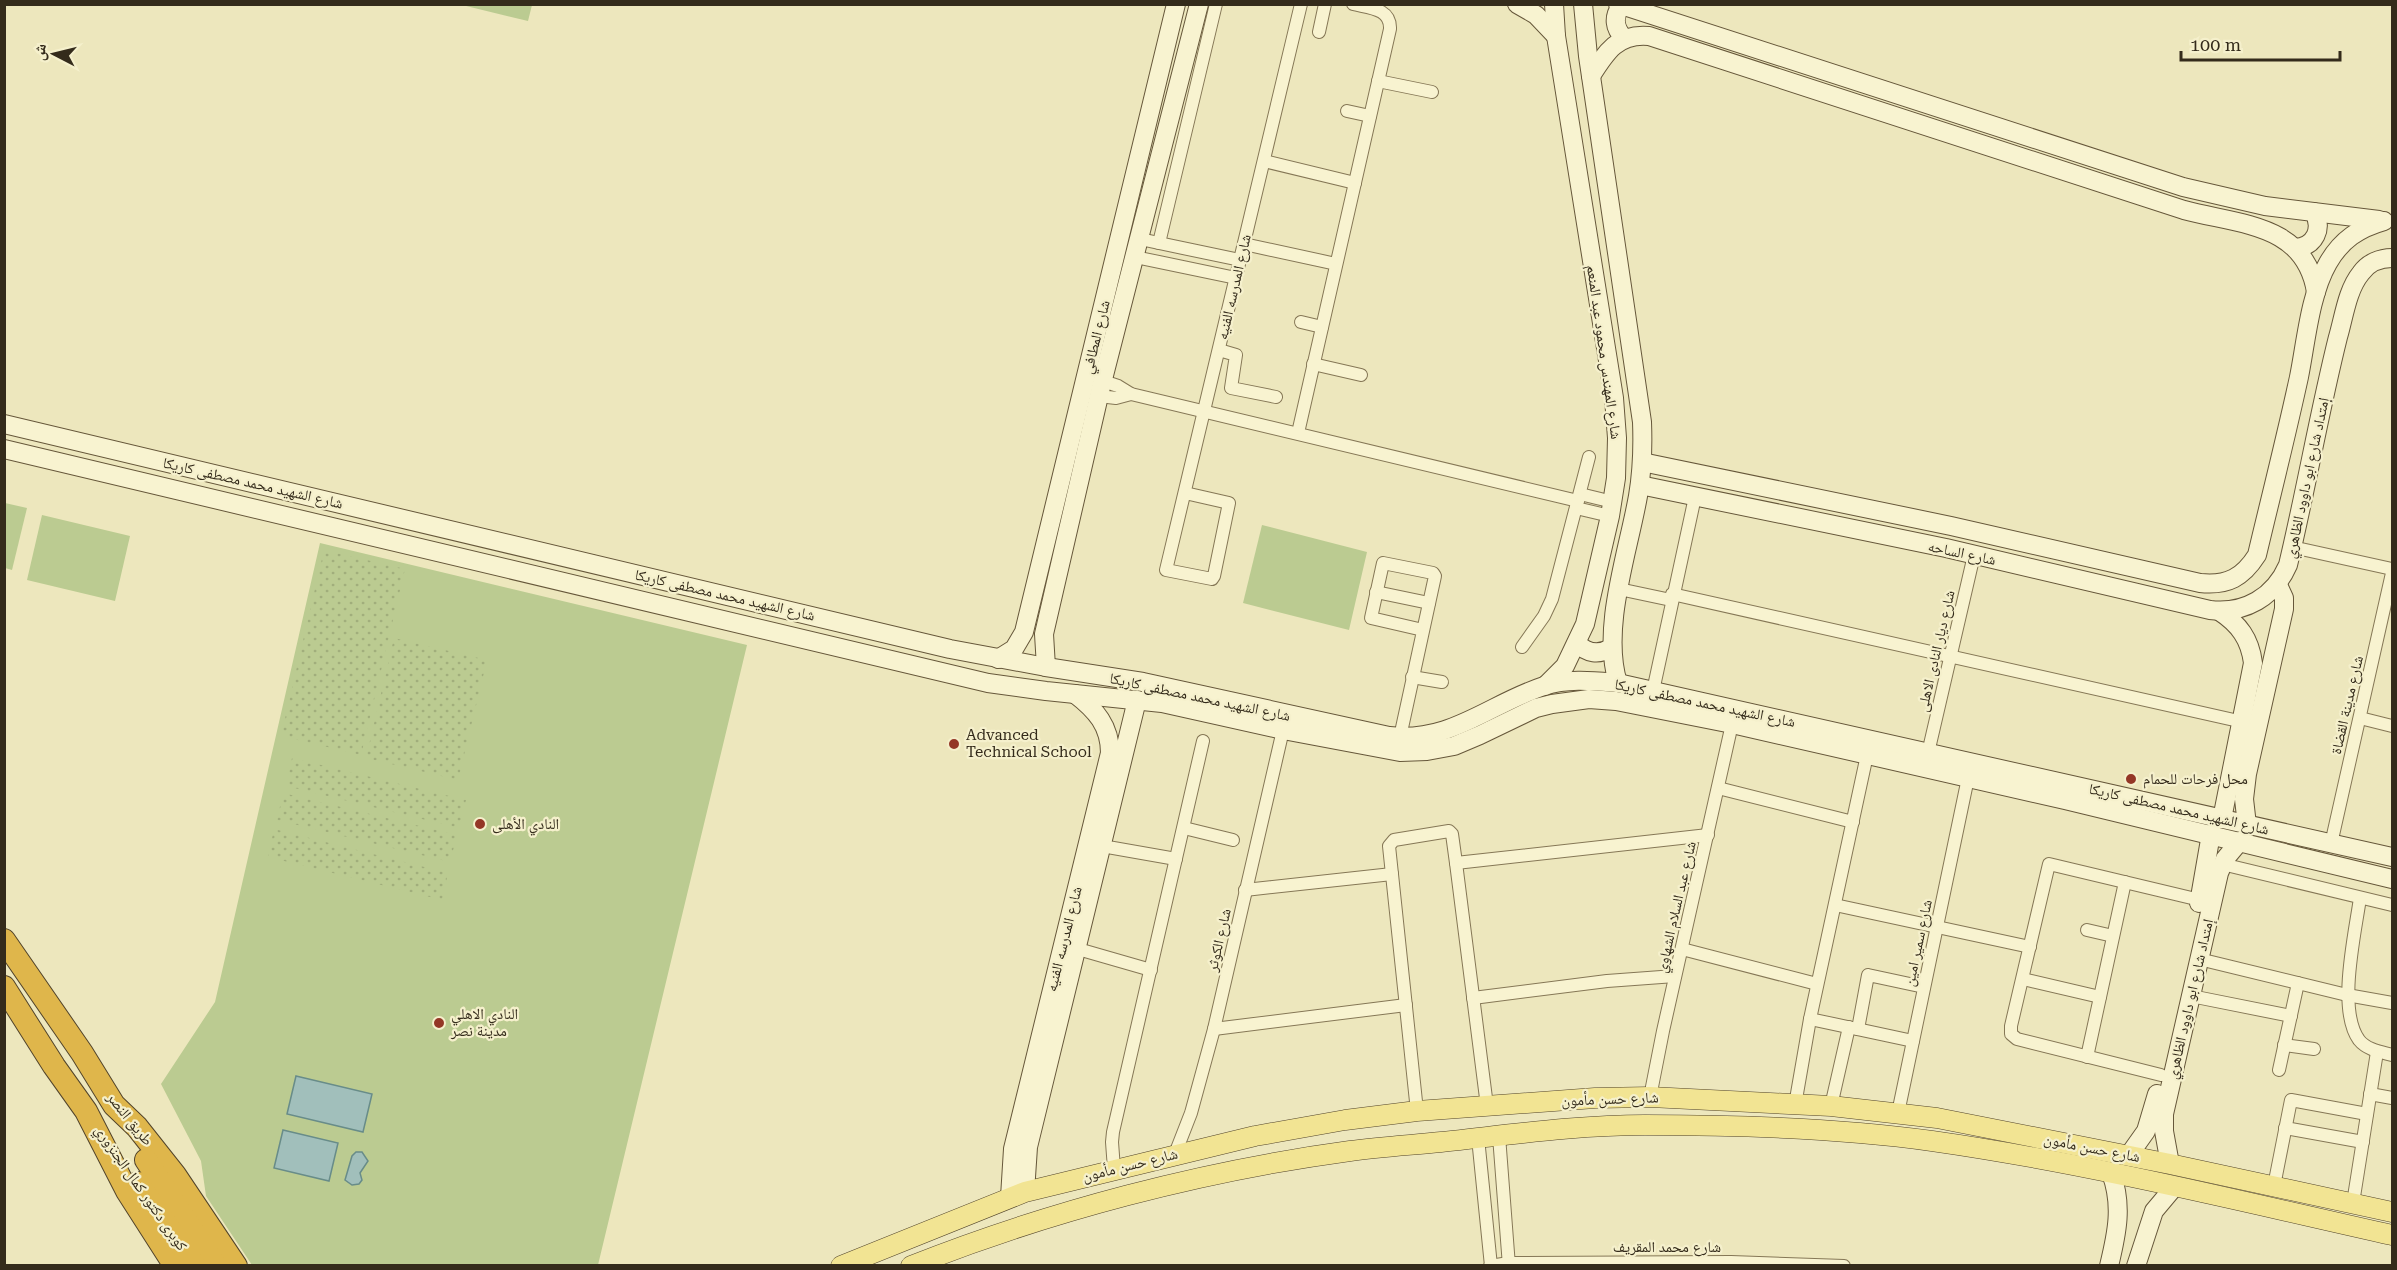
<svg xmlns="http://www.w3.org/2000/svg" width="2397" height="1270" viewBox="0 0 2397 1270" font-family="'Roboto Serif','Noto Naskh Arabic',serif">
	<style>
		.green { fill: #bbcb91 }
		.park { fill: url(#park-dots) }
		.water { fill: #a1bfbb; stroke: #688c89; stroke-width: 1.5 }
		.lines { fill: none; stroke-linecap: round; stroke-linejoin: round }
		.street-casing { stroke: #857756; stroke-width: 14 }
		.secondary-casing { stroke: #66573a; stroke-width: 20 }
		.primary-casing { stroke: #52442b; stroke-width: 21 }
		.highway-casing { stroke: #52442b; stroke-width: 24 }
		.street { stroke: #f8f3d0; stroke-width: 12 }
		.secondary { stroke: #f8f3d0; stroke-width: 18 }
		.primary { stroke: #f2e493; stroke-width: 20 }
		.highway { stroke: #dfb64b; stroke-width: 22 }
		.poi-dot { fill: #943726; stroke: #f5f0cc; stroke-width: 2 }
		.labels { text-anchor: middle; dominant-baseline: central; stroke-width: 4.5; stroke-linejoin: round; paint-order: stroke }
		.street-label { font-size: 15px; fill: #342b1b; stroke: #f5f0cc }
		.poi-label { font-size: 15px; fill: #342b1b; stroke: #f5f0cc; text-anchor: start }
	</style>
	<defs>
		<pattern id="park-dots" width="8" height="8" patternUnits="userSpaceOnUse" patternTransform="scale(1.5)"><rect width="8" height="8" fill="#bbcb91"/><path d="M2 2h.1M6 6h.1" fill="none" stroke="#a1ae7c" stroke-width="1.8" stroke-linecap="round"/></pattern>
	</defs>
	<rect width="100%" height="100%" fill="#ede7bd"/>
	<g class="green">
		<path d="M458,4L532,5L528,21Z"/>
		<path d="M5,503L27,508L12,570L5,568Z"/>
		<path d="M42,515L130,536L115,601L27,580Z"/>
		<path d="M1262,525L1367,552L1349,630L1243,603Z"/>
		<path d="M320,543L747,645L598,1265H252L206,1196L201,1161L161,1084L215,1002Z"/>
	</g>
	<g class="park">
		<path d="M324,550L405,569L361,755L281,736Z"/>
		<path d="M394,638L487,660L458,780L366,758Z"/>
		<path d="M292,758L466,800L459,828L286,786Z"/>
		<path d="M283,793L457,835L450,862L277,820Z"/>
		<path d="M274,829L448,873L442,900L268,857Z"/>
	</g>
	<g class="water">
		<path d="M296,1076L372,1094L363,1132L287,1114Z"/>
		<path d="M283,1130L338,1143L329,1181L274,1168Z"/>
		<path d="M356,1152H362L368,1161L360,1173L362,1180L359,1184L352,1185L345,1180L352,1156Z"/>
	</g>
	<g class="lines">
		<g class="street-casing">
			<g id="street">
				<path d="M1319,32L1325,4"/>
				<path d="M1378,81L1432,92"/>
				<path d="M1347,111L1370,116"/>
				<path d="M1264,161L1355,183"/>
				<path d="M1140,239L1240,260"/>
				<path d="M1159,243L1216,4"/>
				<path d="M1244,244L1336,264"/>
				<path d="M1135,257L1236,278"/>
				<path d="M1301,322L1322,327"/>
				<path d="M1219,350L1236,355L1231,388L1276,397"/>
				<path d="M1313,364L1361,375"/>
				<path d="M1103,381L1118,386L1131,394L1578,501"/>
				<path d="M1099,396L1116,398L1131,394"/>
				<path d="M1298,433L1390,29C1391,8 1369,8 1353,4"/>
				<path d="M1185,493L1229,503L1214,576L1212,579L1166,570L1301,4"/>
				<path d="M1580,494L1613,502"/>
				<path d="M1576,508L1610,516"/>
				<path d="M2292,547L2392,569"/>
				<path d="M1619,589L1671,600"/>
				<path d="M1376,592L1429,603"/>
				<path d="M1672,594L2243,722"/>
				<path d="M1522,647L1544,616L1552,599L1589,457"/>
				<path d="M1412,677L1442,682"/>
				<path d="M1653,691L1695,497"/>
				<path d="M2360,718L2392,726"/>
				<path d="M1400,737L1435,576L1433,573L1383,563L1371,618L1423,630"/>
				<path d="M1928,753L1974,555"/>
				<path d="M1718,788L1853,822"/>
				<path d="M1184,828L1233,840"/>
				<path d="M2331,844L2392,573"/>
				<path d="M1102,846L1176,859"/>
				<path d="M1456,863L1708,835"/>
				<path d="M2222,864L2392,905"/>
				<path d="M1245,890L1392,874"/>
				<path d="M2360,898C2355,934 2337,1010 2359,1040C2367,1050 2381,1052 2392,1055"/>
				<path d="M1835,905L2030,947"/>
				<path d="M2087,930L2113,936"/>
				<path d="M1078,949L1151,970"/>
				<path d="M1682,949L1817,984"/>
				<path d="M2199,959L2347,995L2392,1003"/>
				<path d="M2023,979L2100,997"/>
				<path d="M2191,996L2291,1016"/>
				<path d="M1473,998L1607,981L1675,976"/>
				<path d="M1810,1019L1913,1041"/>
				<path d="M1214,1029L1406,1005"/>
				<path d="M1858,1029L1868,975L1924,987"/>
				<path d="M2284,1045L2314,1049"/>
				<path d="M2087,1057L2125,882"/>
				<path d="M2279,1070L2298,983"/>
				<path d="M2161,1075L2017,1039L2011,1034V1026L2049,864L2200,900"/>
				<path d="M2370,1094L2392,1098"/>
				<path d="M1650,1097L1663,1031L1732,724"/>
				<path d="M1795,1105L1810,1019L1867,755"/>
				<path d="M1831,1106L1849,1027"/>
				<path d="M1417,1111L1389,846L1394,840L1449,831L1452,834L1456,863L1487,1106"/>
				<path d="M1898,1113L1968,778"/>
				<path d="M2285,1128L2363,1142"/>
				<path d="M1499,1136L1509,1266"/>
				<path d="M1478,1138L1491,1266"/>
				<path d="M1175,1154L1191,1113L1214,1029L1283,730"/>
				<path d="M1114,1169L1112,1142L1113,1132L1203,741"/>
				<path d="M2274,1186L2291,1100L2367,1114"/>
				<path d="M2353,1203L2377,1052"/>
				<path d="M1490,1266L1509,1263L1731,1262L1844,1266"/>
			</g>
		</g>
		<g class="secondary-casing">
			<g id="secondary">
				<path d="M1517,4L1536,15L1556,36"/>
				<path d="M1583,4L1588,56L1642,422C1643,447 1642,472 1638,496C1628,553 1601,628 1618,683"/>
				<path d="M1618,4L2183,187L2265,206L2379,220"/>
				<path d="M1621,6C1613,17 1614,28 1624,38"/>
				<path d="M1591,76C1606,52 1618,33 1649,36L2184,210C2239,225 2305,223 2316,292"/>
				<path d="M2296,248C2315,246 2323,229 2314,212"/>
				<path d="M4,424L950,649L1046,667L1143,682L1389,736C1451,743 1489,704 1544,686C1567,678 1594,681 1618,683L2392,857"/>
				<path d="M4,449L988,683L1046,691L1162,703L1283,730L1400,752L1427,751L1454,746L1480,735L1536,708L1552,704L1589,699L1616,701L1732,724L2065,800L2392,879"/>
				<path d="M1642,462L1951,526L2200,583C2228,586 2243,577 2257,555C2271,496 2286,437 2299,377C2306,342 2310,294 2328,263C2341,240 2359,228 2384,221"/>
				<path d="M1640,485L1946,548L2210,610C2245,614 2274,597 2288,565C2306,490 2319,413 2338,337C2344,317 2347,290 2361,273C2368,263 2380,258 2392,258"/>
				<path d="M2219,611C2239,624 2250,639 2253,663L2222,819"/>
				<path d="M1577,643C1587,654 1599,655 1611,648"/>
				<path d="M998,659L1014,649L1024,632L1176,4"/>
				<path d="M1046,667L1044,634L1101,387L1199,4"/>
				<path d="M1545,686L1565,666L1585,624L1610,516L1616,478L1617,438L1614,398L1556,36L1554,4"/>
				<path d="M2247,825L2244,799L2247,774L2284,609V598L2278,585"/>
				<path d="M2199,903L2211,834"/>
				<path d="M2129,1155L2146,1131L2157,1094"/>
				<path d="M2170,1164L2164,1131V1114L2219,873L2225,859L2240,841"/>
				<path d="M1025,1192L1028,1147L1137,700"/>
				<path d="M1010,1197L1013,1149L1110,753C1110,726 1096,710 1075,694"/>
				<path d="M2109,1266C2117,1233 2123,1205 2111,1173"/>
				<path d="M2136,1266L2154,1211L2175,1186"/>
			</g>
		</g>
		<g class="primary-casing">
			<g id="primary">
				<path d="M841,1266L1025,1192L1255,1136L1345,1120L1417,1111L1595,1098L1650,1097L1831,1106L1937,1118L2170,1164L2392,1212"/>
				<path d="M911,1266C1050,1211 1202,1171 1350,1151C1380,1147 1411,1145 1441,1142C1508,1135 1577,1125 1645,1125C1740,1125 1838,1128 1932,1141C2087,1163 2240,1201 2392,1235"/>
			</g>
		</g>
		<g class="highway-casing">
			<g id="highway">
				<path d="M4,940L82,1053L114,1105L137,1127L175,1175L236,1266"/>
				<path d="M4,987L54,1066L86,1111L127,1191L175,1266"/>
				<path d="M146,1160L216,1266"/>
				<path d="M138,1183L195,1266"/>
			</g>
		</g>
		<use href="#street" class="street"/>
		<use href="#secondary" class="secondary"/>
		<use href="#primary" class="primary"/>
		<use href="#highway" class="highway"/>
	</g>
	<g class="poi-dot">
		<circle cx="954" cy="744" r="6"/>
		<circle cx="2131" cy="779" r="6"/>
		<circle cx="480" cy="824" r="6"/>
		<circle cx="439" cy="1023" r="6"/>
	</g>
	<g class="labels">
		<g class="street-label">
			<text transform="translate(1234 287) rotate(-77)">شارع المدرسه الفنيه</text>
			<text transform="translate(1096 337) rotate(-76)">شارع المطافي</text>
			<text transform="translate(1604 352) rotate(82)">شارع المهندس محمود عبد المنعم</text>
			<text transform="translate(2307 478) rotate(-78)">إمتداد شارع ابو داوود الظاهري</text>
			<text transform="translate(253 483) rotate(13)">شارع الشهيد محمد مصطفى كاريكا</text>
			<text transform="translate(1962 553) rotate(12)">شارع الساحه</text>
			<text transform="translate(725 595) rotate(13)">شارع الشهيد محمد مصطفى كاريكا</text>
			<text transform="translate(1936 651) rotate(-77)">شارع ديار النادى الاهلى</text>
			<text transform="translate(1200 697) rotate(12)">شارع الشهيد محمد مصطفى كاريكا</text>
			<text transform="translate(1705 703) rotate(12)">شارع الشهيد محمد مصطفى كاريكا</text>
			<text transform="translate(2347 705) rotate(-77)">شارع مدينة القضاة</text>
			<text transform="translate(2179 809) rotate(13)">شارع الشهيد محمد مصطفى كاريكا</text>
			<text transform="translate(1676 907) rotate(-77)">شارع عبد السلام الشهاوي</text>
			<text transform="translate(1064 939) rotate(-76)">شارع المدرسه الفنيه</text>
			<text transform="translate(1219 940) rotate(-77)">شارع الكوثر</text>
			<text transform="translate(1918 943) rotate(-78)">شارع سمير امين</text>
			<text transform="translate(2190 999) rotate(-77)">إمتداد شارع ابو داوود الظاهري</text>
			<text transform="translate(1610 1099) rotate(-2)">شارع حسن مأمون</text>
			<text transform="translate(130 1119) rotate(51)">طريق النصر</text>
			<text transform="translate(2092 1148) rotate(11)">شارع حسن مأمون</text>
			<text transform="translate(1130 1165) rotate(-14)">شارع حسن مأمون</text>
			<text transform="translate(141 1188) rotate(55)">كوبرى دكتور كمال الجنزوري</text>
			<text x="1667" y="1247">شارع محمد المقريف</text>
		</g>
		<g class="poi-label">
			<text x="966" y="735">Advanced<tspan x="966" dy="17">Technical School</tspan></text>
			<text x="2143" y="779">محل فرحات للحمام</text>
			<text x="492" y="824">النادي الأهلى</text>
			<text x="451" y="1014">النادي الاهلي<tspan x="451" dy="17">مدينة نصر</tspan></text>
		</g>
	</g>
	<rect width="2397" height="1270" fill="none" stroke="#342b1b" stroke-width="12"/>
	<g transform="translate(54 54) rotate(277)" stroke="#f5f0cc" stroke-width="4.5" paint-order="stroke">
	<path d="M0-4.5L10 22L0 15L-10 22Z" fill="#342b1b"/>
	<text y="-9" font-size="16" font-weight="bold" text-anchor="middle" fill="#342b1b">ش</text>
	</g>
	<path d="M2181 51v9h159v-9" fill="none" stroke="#342b1b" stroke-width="3"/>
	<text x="2190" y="51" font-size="18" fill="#342b1b" stroke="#f5f0cc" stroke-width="4.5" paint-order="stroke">100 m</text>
</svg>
